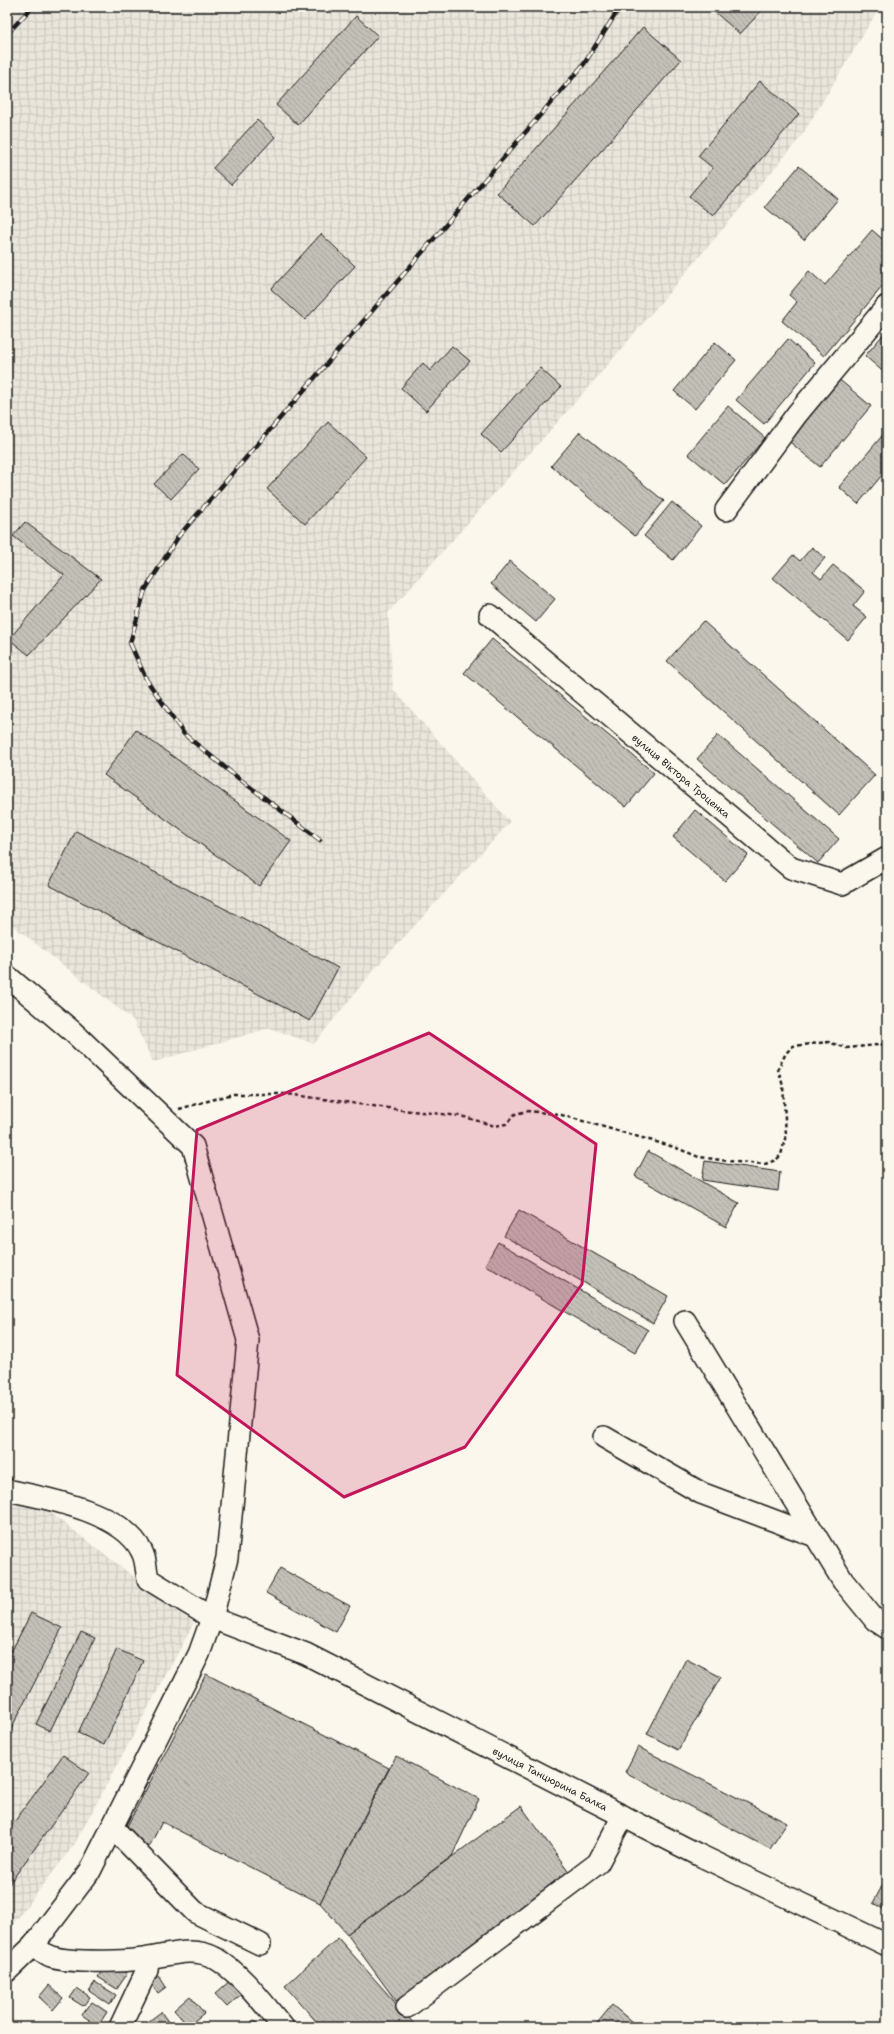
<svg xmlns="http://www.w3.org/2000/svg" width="894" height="2034" viewBox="0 0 894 2034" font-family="'Shantell Sans',sans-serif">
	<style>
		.industrial { fill: url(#industrial-grid) }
		.building { fill: url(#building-back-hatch); stroke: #1c1c1c }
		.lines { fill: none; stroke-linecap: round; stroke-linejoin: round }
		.minor-casing { stroke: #1c1c1c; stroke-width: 24 }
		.path { stroke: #1c1c1c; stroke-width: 2.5; stroke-dasharray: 4 3; stroke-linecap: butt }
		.minor { stroke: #fbf7ec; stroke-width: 21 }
		.rail-casing { stroke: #1c1c1c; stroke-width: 4.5 }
		.rail { stroke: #fbf7ec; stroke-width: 3; stroke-dasharray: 9; stroke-linecap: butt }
		.marked { fill: #c2185b; fill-opacity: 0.2; stroke: #c2185b; stroke-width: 3; stroke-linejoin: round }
		.labels { text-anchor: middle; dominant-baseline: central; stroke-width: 4; stroke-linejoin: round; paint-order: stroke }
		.street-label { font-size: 10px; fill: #1c1c1c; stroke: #fbf7ec }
	</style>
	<defs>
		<pattern id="industrial-grid" width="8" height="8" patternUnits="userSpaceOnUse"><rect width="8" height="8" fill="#eae6dc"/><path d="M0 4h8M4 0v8" fill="none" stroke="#c8c5bc"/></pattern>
		<pattern id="building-back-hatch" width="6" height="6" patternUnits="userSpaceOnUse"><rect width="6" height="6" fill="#c3c0b8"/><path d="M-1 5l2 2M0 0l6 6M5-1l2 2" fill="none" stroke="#a7a49e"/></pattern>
	</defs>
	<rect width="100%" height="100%" fill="#fbf7ec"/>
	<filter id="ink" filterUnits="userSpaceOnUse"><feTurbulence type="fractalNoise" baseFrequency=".025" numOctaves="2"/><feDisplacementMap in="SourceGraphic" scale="8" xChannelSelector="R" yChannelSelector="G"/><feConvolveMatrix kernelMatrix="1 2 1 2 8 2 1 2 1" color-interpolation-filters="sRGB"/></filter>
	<g filter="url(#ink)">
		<g class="industrial">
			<path d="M7,7H880L801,137L594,381L388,613L393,689L510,822L372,972L314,1044L270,1028L153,1062L133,1020L7,921Z"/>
			<path d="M7,1496L38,1503L194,1623L74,1845L7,1932Z"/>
		</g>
		<g class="building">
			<path d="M709,7H765L740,34Z"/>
			<path d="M356,16L378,36L298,125L276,105Z"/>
			<path d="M643,27L681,60L535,226L497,193Z"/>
			<path d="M760,81L799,114L713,216L689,196L713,168L698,156Z"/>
			<path d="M257,120L275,137L231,185L213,168Z"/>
			<path d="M799,166L838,199L804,240L765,207Z"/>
			<path d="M872,230L887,243V281L824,356L782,321L797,302L789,295L809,271L825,285Z"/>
			<path d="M321,234L355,266L305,320L271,289Z"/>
			<path d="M887,330V375L865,356Z"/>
			<path d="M788,339L815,363L764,424L736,400Z"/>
			<path d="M715,342L736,360L695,409L674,391Z"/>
			<path d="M452,346L470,361L426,411L401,388L423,363L430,371Z"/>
			<path d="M540,368L561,387L501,452L481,434Z"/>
			<path d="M836,377L871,406L820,467L785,438Z"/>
			<path d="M728,406L765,438L725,485L688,454Z"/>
			<path d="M328,422L366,457L305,524L267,489Z"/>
			<path d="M887,430V469L858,504L839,487Z"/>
			<path d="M580,432L664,501L635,536L551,466Z"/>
			<path d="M183,454L199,469L171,499L154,484Z"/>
			<path d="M672,502L701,526L673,560L644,536Z"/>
			<path d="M25,522L101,579L29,655L9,639L64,575L13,536Z"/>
			<path d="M812,547L825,558L813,572L821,579L833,565L865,591L853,606L867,617L848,640L773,578L793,555L800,561Z"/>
			<path d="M510,561L555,599L536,622L491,584Z"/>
			<path d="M703,621L875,775L839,815L667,661Z"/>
			<path d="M492,639L654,773L626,807L464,673Z"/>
			<path d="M136,730L291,841L259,886L104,775Z"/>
			<path d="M718,735L839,839L818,863L697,759Z"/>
			<path d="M695,810L748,855L725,881L673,837Z"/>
			<path d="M76,831L338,968L310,1021L49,885Z"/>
			<path d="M648,1151L739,1203L726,1227L635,1176Z"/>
			<path d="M705,1161L780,1172L778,1191L702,1180Z"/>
			<path d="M519,1210L668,1296L653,1323L504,1236Z"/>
			<path d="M498,1242L648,1330L635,1353L485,1265Z"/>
			<path d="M280,1568L350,1606L336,1632L266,1593Z"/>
			<path d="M31,1613L62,1628L7,1737V1660Z"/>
			<path d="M81,1632L95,1638L50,1731L36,1724Z"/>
			<path d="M117,1649L143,1661L104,1745L78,1733Z"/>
			<path d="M686,1659L721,1677L678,1750L647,1734Z"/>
			<path d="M206,1674L389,1768L320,1903L162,1822L149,1847L123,1834Z"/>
			<path d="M638,1747L787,1823L770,1849L625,1772Z"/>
			<path d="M63,1755L89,1773L7,1887V1832Z"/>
			<path d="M396,1756L479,1799L452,1856L347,1934L320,1903Z"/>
			<path d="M521,1806L570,1873L396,2001L347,1934Z"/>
			<path d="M887,1877V1911L873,1903Z"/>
			<path d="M338,1938L417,2027H321L285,1986Z"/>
			<path d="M108,1961L127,1974L117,1989L98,1977Z"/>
			<path d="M159,1976L166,1987L158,1993L150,1982Z"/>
			<path d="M233,1978L245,1991L227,2007L215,1994Z"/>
			<path d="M95,1982L116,1995L110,2005L89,1991Z"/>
			<path d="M49,1985L63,1998L53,2010L39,1997Z"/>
			<path d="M77,1988L90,1997L83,2006L70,1998Z"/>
			<path d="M190,1996L204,2013L188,2026L174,2010Z"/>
			<path d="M92,2002L107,2012L98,2026L82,2015Z"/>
			<path d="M612,2005L638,2027H594Z"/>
			<path d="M161,2012L172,2027H153L149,2021Z"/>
			<path d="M253,2020L261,2027H247Z"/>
		</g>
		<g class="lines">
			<g class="minor-casing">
				<g id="minor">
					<path d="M726,510L797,414L887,306"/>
					<path d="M490,615L791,868L842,884L887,858"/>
					<path d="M7,976L73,1032L193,1146L248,1340L227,1558L212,1618L199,1654L90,1871L33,1946L7,1971"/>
					<path d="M685,1321L843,1581L875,1620L887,1628"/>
					<path d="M604,1437L701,1493L815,1536"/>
					<path d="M7,1490C46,1498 124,1512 142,1552C146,1559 146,1570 148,1579L212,1618L306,1654L697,1854L887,1945"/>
					<path d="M112,1827L195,1912L260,1944"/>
					<path d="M33,1946C39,1949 45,1955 51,1957C70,1963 129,1962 149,1958C170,1955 194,1946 215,1958C243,1975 262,2002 283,2027"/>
					<path d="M407,2007L598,1863L623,1816"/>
					<path d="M120,2027L147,1970L148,1959"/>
				</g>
			</g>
			<path class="path" d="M179,1109L233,1094H287L402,1110L461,1116L495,1126L506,1124L515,1114L527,1111L558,1114L674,1147L699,1157L736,1162L765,1164L776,1160L781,1155L786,1135L783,1086L778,1069L786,1053L793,1046L828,1042L847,1048L887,1044"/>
			<use href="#minor" class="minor"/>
			<g class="rail-casing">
				<g id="rail">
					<path d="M7,34L32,7"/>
					<path d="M320,840L233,774L184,734L146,679L130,643L145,590L178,537L584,64L620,7"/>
				</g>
			</g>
			<use href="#rail" class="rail"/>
		</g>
	</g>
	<path class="marked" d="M429,1033L596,1144L582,1284L465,1447L344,1497L177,1375L197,1130Z"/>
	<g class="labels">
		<g class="street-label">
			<text transform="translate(681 776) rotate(40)">вулиця Віктора Троценка</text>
			<text transform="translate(550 1779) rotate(27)">вулиця Танцюрина Балка</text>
		</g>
	</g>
	<rect width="894" height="2034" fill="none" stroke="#fbf7ec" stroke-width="24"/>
	<rect x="12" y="12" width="870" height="2010" fill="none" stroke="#1c1c1c" stroke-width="1.5" filter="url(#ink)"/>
</svg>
